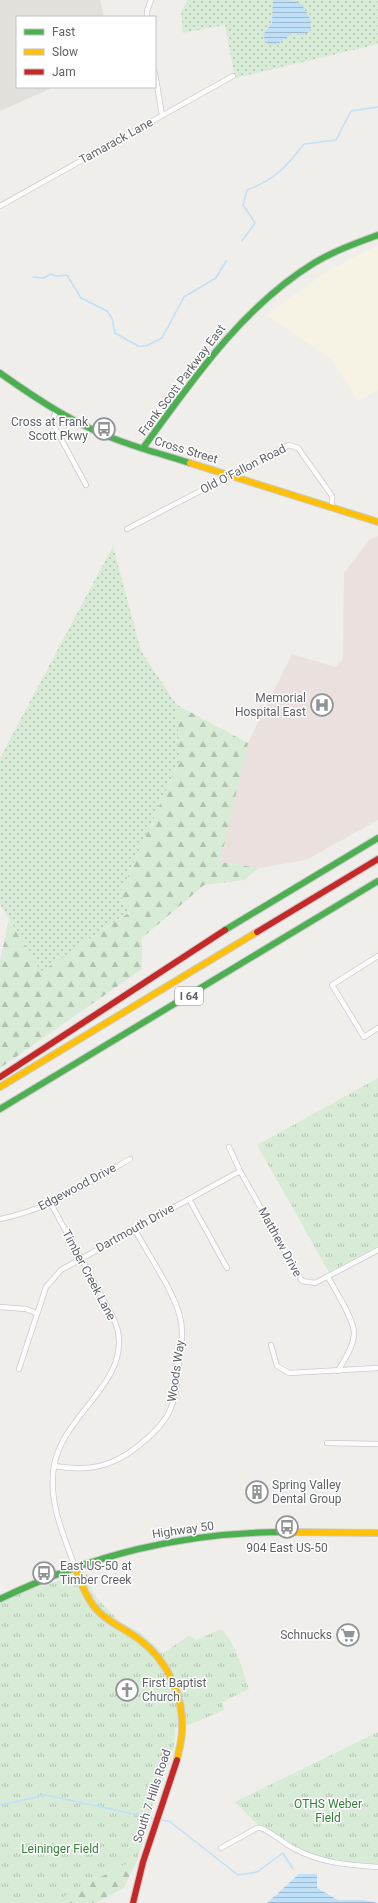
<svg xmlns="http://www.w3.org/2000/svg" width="378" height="1903" viewBox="0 0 378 1903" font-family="Roboto,sans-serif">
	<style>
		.commercial { fill: #f7f3e4 }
		.education { fill: #e2e0da }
		.medical { fill: #eae0de }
		.grass { fill: url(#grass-dots) }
		.forest { fill: url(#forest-firs) }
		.park { fill: url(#park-tufts) }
		.water { fill: url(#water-rules) }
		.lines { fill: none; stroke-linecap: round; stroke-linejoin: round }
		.stream { stroke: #bfe0f9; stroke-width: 1.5 }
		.street-casing { stroke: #cbcccc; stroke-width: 6 }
		.fast-casing { stroke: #cacacb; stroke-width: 8 }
		.slow-casing { stroke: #cacacb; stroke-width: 8 }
		.jam-casing { stroke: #cacacb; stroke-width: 8 }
		.street { stroke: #fdfcfc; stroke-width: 4.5 }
		.fast { stroke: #4caf50; stroke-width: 6 }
		.slow { stroke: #ffc107; stroke-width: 6 }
		.jam { stroke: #c62828; stroke-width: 6 }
		.labels { text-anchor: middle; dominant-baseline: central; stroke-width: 3; stroke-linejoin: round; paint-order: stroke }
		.shield { fill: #fff; stroke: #8f9295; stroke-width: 1 }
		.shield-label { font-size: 11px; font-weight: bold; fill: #5f6368 }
		.street-label { font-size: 12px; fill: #5f6368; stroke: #fff }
		.poi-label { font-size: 12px; fill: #5f6368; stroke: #fff; text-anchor: end }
		.park-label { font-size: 12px; fill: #348238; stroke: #fff }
	</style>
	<defs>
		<pattern id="grass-dots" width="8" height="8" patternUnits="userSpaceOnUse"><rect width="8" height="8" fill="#d8ebd6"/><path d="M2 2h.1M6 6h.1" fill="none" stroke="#b2c2b1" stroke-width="1.8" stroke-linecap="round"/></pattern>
		<pattern id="forest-firs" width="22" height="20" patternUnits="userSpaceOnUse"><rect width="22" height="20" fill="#d8ebd6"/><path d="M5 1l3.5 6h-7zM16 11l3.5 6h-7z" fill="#b2c2b1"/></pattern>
		<pattern id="park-tufts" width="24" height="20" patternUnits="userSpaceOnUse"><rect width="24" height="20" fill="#d8ebd6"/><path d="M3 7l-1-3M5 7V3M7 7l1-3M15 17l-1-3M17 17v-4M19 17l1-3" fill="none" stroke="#b2c2b1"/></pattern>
		<pattern id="water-rules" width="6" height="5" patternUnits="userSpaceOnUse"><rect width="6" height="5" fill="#bfe0f9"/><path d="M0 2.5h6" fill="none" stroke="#9eb9cd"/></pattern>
	</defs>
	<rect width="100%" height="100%" fill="#efeeea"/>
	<path class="commercial" d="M378,245V389L358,401L331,359L266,315L326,272Z"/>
	<path class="education" d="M0,0H100L104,17H17V87H54L0,111Z"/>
	<path class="medical" d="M378,536V820L306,860L259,868L220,862L248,743L292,654L335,667L343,659L344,573L369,540Z"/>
	<g class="grass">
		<path d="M188,0H378V44L235,78L225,25L183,33L181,11Z"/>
		<path d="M113,546L141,651L177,705L180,760L120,894L130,911L41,973L0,904V758Z"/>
	</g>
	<g class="forest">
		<path d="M177,705L248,743L220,862L259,868L244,880L204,885L142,938V969L0,1068V960L9,920L41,972L130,912L120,894L180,760Z"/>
		<path d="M138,1858L124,1888L95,1903H53L88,1883Z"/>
	</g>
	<g class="park">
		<path d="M378,1078V1246L329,1272L257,1145Z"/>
		<path d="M88,1574L93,1593L105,1607L122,1623L141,1633L163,1653L190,1635L196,1640L221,1629C237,1644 242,1669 249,1689L222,1702L224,1710L191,1724L175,1728C176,1759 161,1779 152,1807C147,1824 143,1841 138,1858L88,1883L53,1903H0V1602C29,1589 57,1580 88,1574Z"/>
		<path d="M378,1732V1867L315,1858L261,1828L235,1802Z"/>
	</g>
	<g class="water">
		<path d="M273,0C280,0 289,0 295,1C305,5 315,23 309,32L302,35L294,33C283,37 280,49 267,43L263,35L272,23Z"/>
		<path d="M299,1874H317V1888L338,1900H364L378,1903H267Z"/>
	</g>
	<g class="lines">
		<g class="stream">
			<path d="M242,241L255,223L243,205L247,190C276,179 286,167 304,144L336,140L351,111L378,107"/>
			<path d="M33,277L43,278L51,274L56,276L67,275L81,298L107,311L112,318L115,333L138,346H146L162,338L184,297L216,278L226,261"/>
			<path d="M0,1805L46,1795L152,1818"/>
			<path d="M161,1820L169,1821L238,1875L257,1872L283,1853L293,1869"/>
		</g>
		<g class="street-casing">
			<g id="street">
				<path d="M147,17V11L151,0"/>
				<path d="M155,73L162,115"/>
				<path d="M0,206L233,76"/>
				<path d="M56,411L52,422L86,485"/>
				<path d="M127,529L289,445L298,448L325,486L332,496V507"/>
				<path d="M378,956L332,985L364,1037L378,1028"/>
				<path d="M229,1147L240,1171L302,1281L315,1283L378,1250"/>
				<path d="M189,1199L227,1268"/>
				<path d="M51,1204L112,1315C114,1320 117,1326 118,1332C128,1384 63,1414 54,1466C48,1501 63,1534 75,1567"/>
				<path d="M0,1219C48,1210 88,1183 130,1159"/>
				<path d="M328,1277C335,1290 354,1319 354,1333C354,1346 344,1360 338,1371"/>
				<path d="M0,1307L26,1309L36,1313"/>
				<path d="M271,1345L277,1366L289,1373L378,1368"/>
				<path d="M19,1369L46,1287L61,1270L240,1171"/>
				<path d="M327,1443L378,1444"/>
				<path d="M54,1466C95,1473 120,1464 150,1436C158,1428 166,1420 170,1410C177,1395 177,1378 179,1362C181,1348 184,1331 180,1317C174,1291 147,1253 134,1228"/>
				<path d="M221,1848L257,1828H261C273,1833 282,1842 293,1848C321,1863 347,1865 378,1867"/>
			</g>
		</g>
		<g class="fast-casing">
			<g id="fast">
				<path d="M0,373C38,400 79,427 123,442C145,450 168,456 190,463"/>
				<path d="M143,448C192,381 241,308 314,263C334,251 356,243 378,235"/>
				<path d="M225,930L378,838"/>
				<path d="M0,1109L378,881"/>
				<path d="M0,1599C92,1555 182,1532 285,1532"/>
			</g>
		</g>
		<g class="slow-casing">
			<g id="slow">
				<path d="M190,463L378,522"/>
				<path d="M0,1087L257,932"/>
				<path d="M285,1532L378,1533"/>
				<path d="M75,1567C81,1582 86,1598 97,1610C109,1623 126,1629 140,1640C167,1660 184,1696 182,1730C182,1740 179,1750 177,1760"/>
			</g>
		</g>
		<g class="jam-casing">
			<g id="jam">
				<path d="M257,932L378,859"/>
				<path d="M0,1077L225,930"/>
				<path d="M133,1903L143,1862L177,1760"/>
			</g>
		</g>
		<use href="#street" class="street"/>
		<use href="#fast" class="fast"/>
		<use href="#slow" class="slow"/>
		<use href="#jam" class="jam"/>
	</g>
	<defs>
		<g id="bus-ring" transform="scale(1.15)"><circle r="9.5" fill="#fff" stroke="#919496" stroke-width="1.5"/><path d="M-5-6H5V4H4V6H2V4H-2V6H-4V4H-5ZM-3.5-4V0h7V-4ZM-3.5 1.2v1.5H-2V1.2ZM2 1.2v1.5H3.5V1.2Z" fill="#919496"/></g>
		<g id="hospital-ring" transform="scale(1.15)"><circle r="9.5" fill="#fff" stroke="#919496" stroke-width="1.5"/><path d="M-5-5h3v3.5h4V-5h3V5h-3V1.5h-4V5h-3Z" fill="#919496"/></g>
		<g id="building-ring" transform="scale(1.15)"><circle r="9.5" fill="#fff" stroke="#919496" stroke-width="1.5"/><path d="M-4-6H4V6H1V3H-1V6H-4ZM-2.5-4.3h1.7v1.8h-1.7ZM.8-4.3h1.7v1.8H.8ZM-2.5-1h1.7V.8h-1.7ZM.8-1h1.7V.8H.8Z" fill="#919496"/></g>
		<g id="supermarket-ring" transform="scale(1.15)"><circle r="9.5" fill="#fff" stroke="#919496" stroke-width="1.5"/><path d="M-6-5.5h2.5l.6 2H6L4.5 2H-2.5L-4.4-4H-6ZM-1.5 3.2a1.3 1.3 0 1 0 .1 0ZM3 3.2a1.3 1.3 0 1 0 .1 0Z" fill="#919496"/></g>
		<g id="church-ring" transform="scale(1.15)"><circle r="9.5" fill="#fff" stroke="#919496" stroke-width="1.5"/><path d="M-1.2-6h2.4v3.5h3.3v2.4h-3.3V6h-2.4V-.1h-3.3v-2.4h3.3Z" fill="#919496"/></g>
	</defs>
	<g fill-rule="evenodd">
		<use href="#bus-ring" x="104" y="429"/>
		<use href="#hospital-ring" x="322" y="705"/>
		<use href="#building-ring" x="257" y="1492"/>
		<use href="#bus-ring" x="287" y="1527"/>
		<use href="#bus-ring" x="44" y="1573"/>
		<use href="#supermarket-ring" x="348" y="1635"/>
		<use href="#church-ring" x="127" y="1690"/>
	</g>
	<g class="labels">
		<rect class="shield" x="175" y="987" width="28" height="18" rx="3"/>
		<g class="shield-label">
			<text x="189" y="996">I 64</text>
		</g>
		<g class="street-label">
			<text transform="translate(116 141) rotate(-29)">Tamarack Lane</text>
			<text transform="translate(182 380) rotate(-53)">Frank Scott Parkway East</text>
			<text transform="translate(186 450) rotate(17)">Cross Street</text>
			<text transform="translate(243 469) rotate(-27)">Old O'Fallon Road</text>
			<text transform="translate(77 1187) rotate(-28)">Edgewood Drive</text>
			<text transform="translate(135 1228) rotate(-29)">Dartmouth Drive</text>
			<text transform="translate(280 1242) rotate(61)">Matthew Drive</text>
			<text transform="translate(89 1275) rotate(62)">Timber Creek Lane</text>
			<text transform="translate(176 1371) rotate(-82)">Woods Way</text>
			<text transform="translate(183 1530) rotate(-8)">Highway 50</text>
			<text transform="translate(152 1796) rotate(-72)">South 7 Hills Road</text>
		</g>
		<g class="poi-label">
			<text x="88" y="422">Cross at Frank<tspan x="88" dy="14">Scott Pkwy</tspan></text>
			<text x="306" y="698">Memorial<tspan x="306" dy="14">Hospital East</tspan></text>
			<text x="272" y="1485" text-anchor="start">Spring Valley<tspan x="272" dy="14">Dental Group</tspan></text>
			<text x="287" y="1548" text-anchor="middle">904 East US-50</text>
			<text x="60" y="1566" text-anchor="start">East US-50 at<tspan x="60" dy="14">Timber Creek</tspan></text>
			<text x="332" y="1635">Schnucks</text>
			<text x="142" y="1683" text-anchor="start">First Baptist<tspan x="142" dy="14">Church</tspan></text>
		</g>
		<g class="park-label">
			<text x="328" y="1804">OTHS Weber<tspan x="328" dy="14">Field</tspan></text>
			<text x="60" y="1849">Leininger Field</text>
		</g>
	</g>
	<rect x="16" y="16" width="140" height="72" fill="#ffffff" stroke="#bfc1c3"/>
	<rect x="24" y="29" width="20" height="6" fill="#4caf50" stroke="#bfc1c3"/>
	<text x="52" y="36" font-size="12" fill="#5f6368">Fast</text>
	<rect x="24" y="49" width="20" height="6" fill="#ffc107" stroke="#bfc1c3"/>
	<text x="52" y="56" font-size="12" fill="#5f6368">Slow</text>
	<rect x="24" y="69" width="20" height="6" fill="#c62828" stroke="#bfc1c3"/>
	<text x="52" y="76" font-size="12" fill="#5f6368">Jam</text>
</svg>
